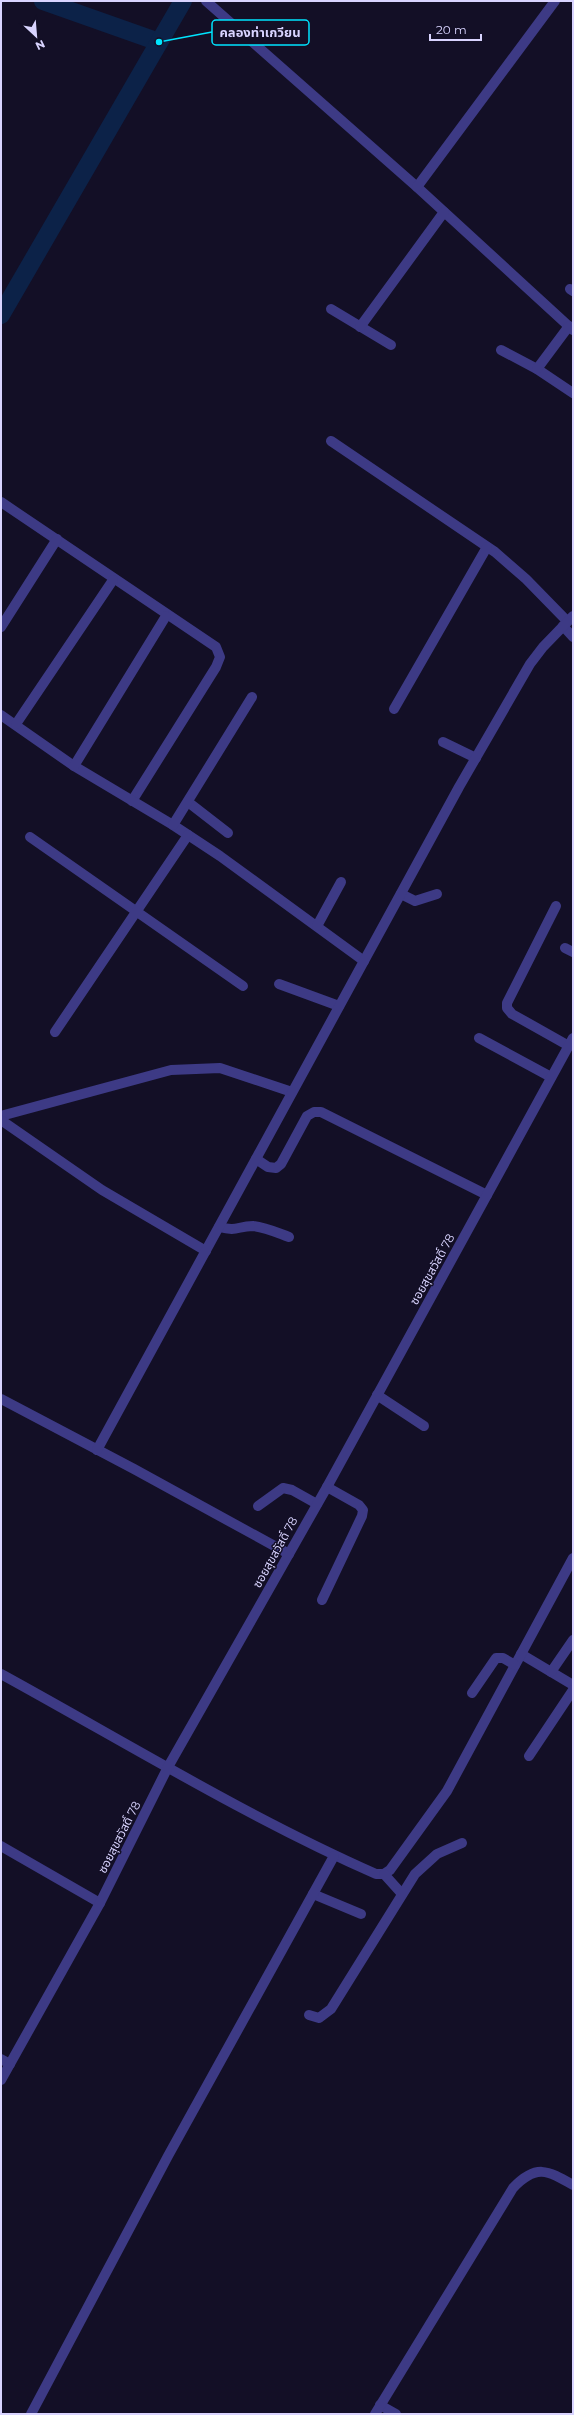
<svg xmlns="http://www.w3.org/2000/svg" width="574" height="2415" viewBox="0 0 574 2415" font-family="Montserrat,'Noto Sans Thai',sans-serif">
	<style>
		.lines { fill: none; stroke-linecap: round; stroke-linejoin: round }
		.canal { stroke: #0c2248; stroke-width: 18 }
		.minor { stroke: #3d3a85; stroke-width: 10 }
		.labels { text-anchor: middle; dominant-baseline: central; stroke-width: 3; stroke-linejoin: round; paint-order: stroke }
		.street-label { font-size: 12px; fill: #d9d4ff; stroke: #130f26 }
		.leader { fill: none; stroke: #00e5ff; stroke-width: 1.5 }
		.callout-dot { fill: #00e5ff; stroke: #130f26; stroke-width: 1.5 }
		.callout { fill: #130f26; stroke: #00e5ff; stroke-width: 1.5 }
		.callout-label { font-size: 13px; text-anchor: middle; font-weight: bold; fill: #d9d4ff }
	</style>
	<rect width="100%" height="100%" fill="#130f26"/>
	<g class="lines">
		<g class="canal">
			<path d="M43,1L159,42"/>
			<path d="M1,315L183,1"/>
		</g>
		<g class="minor">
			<path d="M206,1L417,187L573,330"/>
			<path d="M417,187L555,1"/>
			<path d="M570,289L573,291"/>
			<path d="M331,309L391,345"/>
			<path d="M360,327L444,212"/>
			<path d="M501,350L537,369L573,393"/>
			<path d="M537,369L569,326"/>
			<path d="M331,441L495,552L526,579L567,621"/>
			<path d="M1,502L216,647L220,657L216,667L132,801"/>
			<path d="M563,626L573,637"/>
			<path d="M1,627L57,539"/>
			<path d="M394,709L487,547"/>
			<path d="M1,715L74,766L173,825L220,856L364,961"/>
			<path d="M16,724L113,580"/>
			<path d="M443,742L476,758"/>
			<path d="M74,766L166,616"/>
			<path d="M188,802L228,833"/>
			<path d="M173,825L252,697"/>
			<path d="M30,837L243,986"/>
			<path d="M401,894L415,901L437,894"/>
			<path d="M556,906L507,1003V1008L512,1014L569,1046"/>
			<path d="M317,926L341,882"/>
			<path d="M565,948L573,952"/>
			<path d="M279,984L339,1006"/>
			<path d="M55,1032L188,835"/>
			<path d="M479,1038L551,1077"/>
			<path d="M1,1116L171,1070L220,1068L292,1092"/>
			<path d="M1,1120L102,1190L206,1251"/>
			<path d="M256,1159L268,1167L276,1168L281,1164L307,1116L314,1112H321L487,1195"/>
			<path d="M219,1227C238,1232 237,1226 253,1226C265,1227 278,1233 289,1237"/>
			<path d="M377,1395L424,1426"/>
			<path d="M1,1399L134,1469L289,1554"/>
			<path d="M97,1450L459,787L530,664L543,647L573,616"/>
			<path d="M258,1506L283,1488L292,1490L317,1504"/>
			<path d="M322,1600L362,1516L363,1510L359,1505L327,1487"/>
			<path d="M521,1654L573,1685"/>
			<path d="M551,1672L573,1640"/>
			<path d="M1,1674C125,1742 247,1817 376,1874H384L390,1870L447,1791L573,1558"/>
			<path d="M472,1693L496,1658H503L515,1665"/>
			<path d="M529,1756L573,1690"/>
			<path d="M1,1846L100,1903"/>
			<path d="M384,1874L402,1894"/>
			<path d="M313,1894L361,1914"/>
			<path d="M309,2015L319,2018L331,2009L415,1874L437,1854L462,1843"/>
			<path d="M1,2059L10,2064"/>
			<path d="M1,2080L100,1903L168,1767L327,1487L573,1038"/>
			<path d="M380,2405L396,2414"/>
			<path d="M31,2414L168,2156L334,1856"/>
			<path d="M375,2414L513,2188C536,2164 547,2170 573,2185"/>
		</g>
	</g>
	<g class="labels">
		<g class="street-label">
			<text transform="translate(432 1269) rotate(-61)">ซอยสุขสวัสดิ์ 78</text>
			<text transform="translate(275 1552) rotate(-61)">ซอยสุขสวัสดิ์ 78</text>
			<text transform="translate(119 1837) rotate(-63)">ซอยสุขสวัสดิ์ 78</text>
		</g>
	</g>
	<path class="leader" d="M159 42L212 32"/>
	<circle class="callout-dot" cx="159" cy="42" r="4"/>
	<rect class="callout" x="212" y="20" width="97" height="25" rx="4"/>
	<g class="callout-label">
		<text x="260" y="37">คลองท่าเกวียน</text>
	</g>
	<rect width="574" height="2415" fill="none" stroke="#d9d4ff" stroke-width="4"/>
	<g transform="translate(36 36) rotate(154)" stroke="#130f26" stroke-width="3" paint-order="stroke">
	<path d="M0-3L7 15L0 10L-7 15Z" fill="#d9d4ff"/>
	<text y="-6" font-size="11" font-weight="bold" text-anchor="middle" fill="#d9d4ff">N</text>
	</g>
	<path d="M430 34v6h51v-6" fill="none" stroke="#d9d4ff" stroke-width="2"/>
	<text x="436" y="34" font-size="12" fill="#d9d4ff" stroke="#130f26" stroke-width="3" paint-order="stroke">20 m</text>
</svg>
